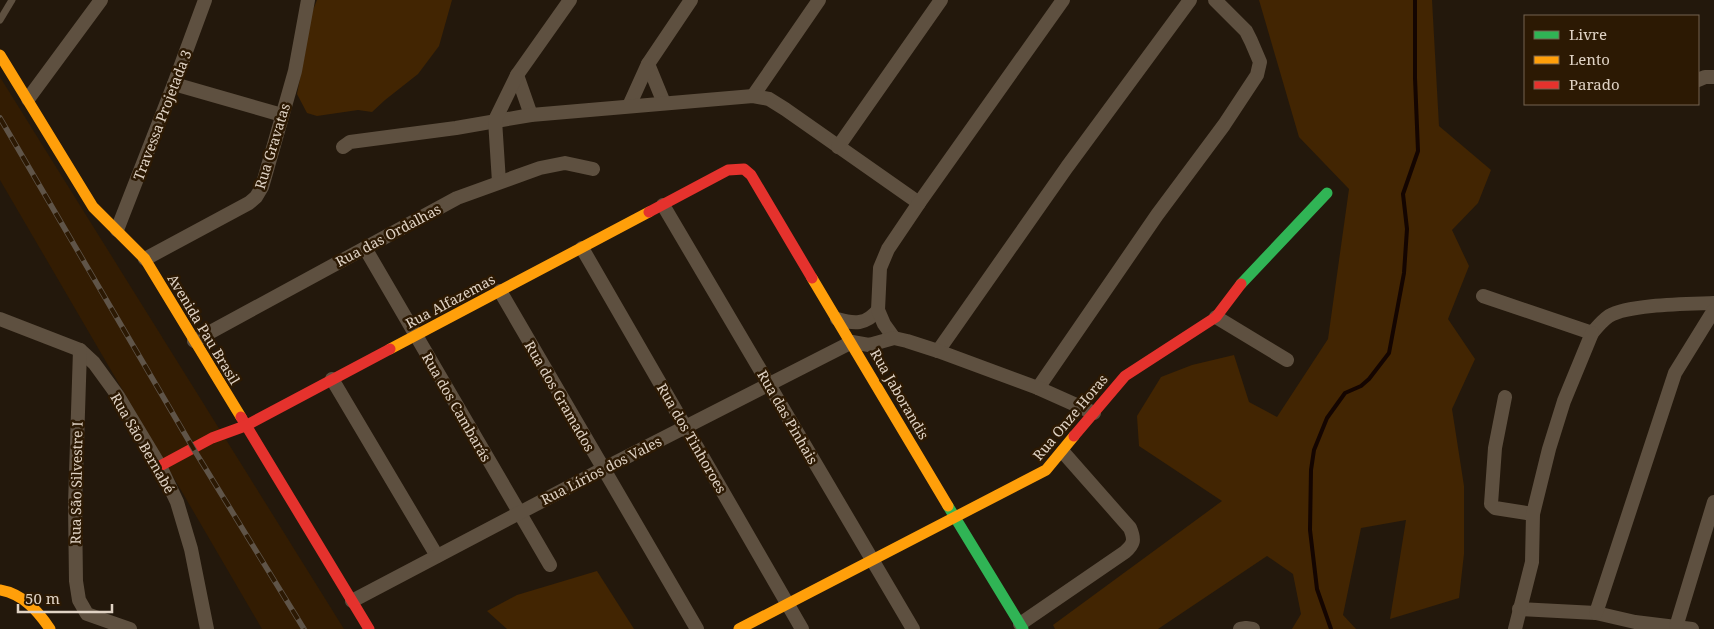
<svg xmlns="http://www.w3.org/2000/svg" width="1714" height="629" viewBox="0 0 1714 629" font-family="'Noto Serif',serif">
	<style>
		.built { fill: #331c02 }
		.green { fill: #422502 }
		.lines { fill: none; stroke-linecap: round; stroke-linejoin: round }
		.stream { stroke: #140501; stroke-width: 4 }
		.lane { stroke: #5e5040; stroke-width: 7 }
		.street { stroke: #5e5040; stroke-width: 14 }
		.fast { stroke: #30b455; stroke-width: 11 }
		.slow { stroke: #ff9f0a; stroke-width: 11 }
		.jam { stroke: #e5322d; stroke-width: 11 }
		.rail-casing { stroke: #5f5448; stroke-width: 5.5 }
		.rail { stroke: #2c1903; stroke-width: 4; stroke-dasharray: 11; stroke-linecap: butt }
		.labels { text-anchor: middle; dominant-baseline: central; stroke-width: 5; stroke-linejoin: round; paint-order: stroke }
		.street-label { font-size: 14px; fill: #e0d3c5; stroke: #2c1903 }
	</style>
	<rect width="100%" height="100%" fill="#23180c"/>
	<path class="built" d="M0,77L344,629H262L0,180Z"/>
	<g class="green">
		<path d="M317,0H452L439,46L418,74L385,100L372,112L358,110L317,116L307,113L297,94L305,53L309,20Z"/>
		<path d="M1259,0H1432L1439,126L1491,170L1478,203L1452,230L1469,266L1448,319L1475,359L1452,409L1464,486V554L1459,598L1390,619L1406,520L1361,528L1343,615L1356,629H1292L1301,614L1293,574L1267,556L1158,629H1055L1053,625L1222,501L1139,446L1137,416L1161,377L1192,365L1234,355L1249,402L1277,417L1328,339L1349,189L1299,137Z"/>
		<path d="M597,571L634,629H507L487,611L517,595Z"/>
	</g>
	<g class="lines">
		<path class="stream" d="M1331,629L1317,589L1310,530L1311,470L1314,450L1327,418L1345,393L1361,386L1369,379L1389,353L1404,273L1407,229L1403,194L1418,151L1415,78V0"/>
		<path class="lane" d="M0,20L12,0"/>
		<g class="street">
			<path d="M648,64L664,103"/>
			<path d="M517,75L531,115"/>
			<path d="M1698,80L1705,77H1714"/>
			<path d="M174,84L282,115"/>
			<path d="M753,96L819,0"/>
			<path d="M28,99L101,0"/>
			<path d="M629,106L648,64L691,0"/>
			<path d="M343,147L350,142L456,128L531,115L753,96L769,99L785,109L919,203"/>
			<path d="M838,147L941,0"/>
			<path d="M499,182L495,120L517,75L570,0"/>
			<path d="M663,205L913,629"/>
			<path d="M117,230L174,84L205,0"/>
			<path d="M365,248L550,565"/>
			<path d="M582,248L802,629"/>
			<path d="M145,259L249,203L256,197L262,187L295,71L308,0"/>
			<path d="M500,291L697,629"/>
			<path d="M1483,296L1592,333C1597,327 1603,320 1609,316C1629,304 1689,304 1714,303"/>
			<path d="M1216,317L1287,360"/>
			<path d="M0,319L80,350L94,363L118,396L160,466L177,502L191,549L207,629"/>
			<path d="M837,319C854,324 866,325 878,310"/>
			<path d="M894,338L884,324L878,310L880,268L888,249L919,203L1063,0"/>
			<path d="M194,341L457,198L540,168L565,163L593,169"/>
			<path d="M80,350L75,505L76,581L79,600L87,614L130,629"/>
			<path d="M938,351L1067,167L1190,0"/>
			<path d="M332,379L437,556"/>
			<path d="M1038,388L1157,215L1224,125L1257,75L1260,62L1251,41L1246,31L1215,0"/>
			<path d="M1505,397L1495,448L1491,504L1495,508L1533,514"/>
			<path d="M352,601L603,469L852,342L869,345L894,338L907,341L938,351L1038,388L1094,413"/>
			<path d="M1519,609L1596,613L1635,622L1692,629"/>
			<path d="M1596,613L1675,373L1714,310"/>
			<path d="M1020,624L1125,552C1134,544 1135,540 1130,528L1063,452"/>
			<path d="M1676,627L1714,502"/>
			<path d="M1240,629L1246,628L1253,629"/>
			<path d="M1515,629L1532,562L1533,514L1549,449L1564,401L1592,333"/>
		</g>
		<g class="fast">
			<path d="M1241,284L1327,193"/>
			<path d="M948,506L1023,629"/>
		</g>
		<g class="slow">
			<path d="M0,55L93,207L145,259L241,417"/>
			<path d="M812,278L948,506"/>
			<path d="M390,349L649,212"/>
			<path d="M0,590C23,594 38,611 50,629"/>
			<path d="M739,629L1046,470L1074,436"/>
		</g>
		<g class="jam">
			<path d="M649,212L728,170L744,169L751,175L812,278"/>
			<path d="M241,417L369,629"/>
			<path d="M1074,436L1125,376L1216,317L1241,284"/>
			<path d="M160,466L212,438L245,426L390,349"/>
		</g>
		<g class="rail-casing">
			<path id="rail" d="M0,118L193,448L304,629"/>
		</g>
		<use href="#rail" class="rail"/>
	</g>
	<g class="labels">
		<g class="street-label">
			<text transform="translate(162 115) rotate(-69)">Travessa Projetada 3</text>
			<text transform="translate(272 146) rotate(-73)">Rua Gravatas</text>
			<text transform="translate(388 235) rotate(-28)">Rua das Ordalhas</text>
			<text transform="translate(450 301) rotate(-28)">Rua Alfazemas</text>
			<text transform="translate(204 329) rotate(59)">Avenida Pau Brasil</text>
			<text transform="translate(900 394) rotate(60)">Rua Jaborandis</text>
			<text transform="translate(560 396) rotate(60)">Rua dos Gramados</text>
			<text transform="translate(457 407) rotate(60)">Rua dos Cambarás</text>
			<text transform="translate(788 417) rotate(60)">Rua das Pinhais</text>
			<text transform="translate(1070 417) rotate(-50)">Rua Onze Horas</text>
			<text transform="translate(692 438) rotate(60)">Rua dos Tinhoroes</text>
			<text transform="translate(143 443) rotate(60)">Rua São Bernabé</text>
			<text transform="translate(601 470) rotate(-27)">Rua Lírios dos Vales</text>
			<text transform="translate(76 483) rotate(-89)">Rua São Silvestre I</text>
		</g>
	</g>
	<rect x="1524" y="15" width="175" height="90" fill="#2c1903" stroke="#746351"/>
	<rect x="1534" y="31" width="25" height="8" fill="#30b455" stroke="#746351"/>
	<text x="1569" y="40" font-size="15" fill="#e0d3c5">Livre</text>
	<rect x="1534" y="56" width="25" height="8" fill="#ff9f0a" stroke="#746351"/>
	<text x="1569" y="65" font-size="15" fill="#e0d3c5">Lento</text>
	<rect x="1534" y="81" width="25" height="8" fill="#e5322d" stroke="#746351"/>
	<text x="1569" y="90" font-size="15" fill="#e0d3c5">Parado</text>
	<path d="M18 604v8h94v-8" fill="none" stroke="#e0d3c5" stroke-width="2.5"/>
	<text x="25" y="604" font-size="15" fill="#e0d3c5" stroke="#2c1903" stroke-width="4" paint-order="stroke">50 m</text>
</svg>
